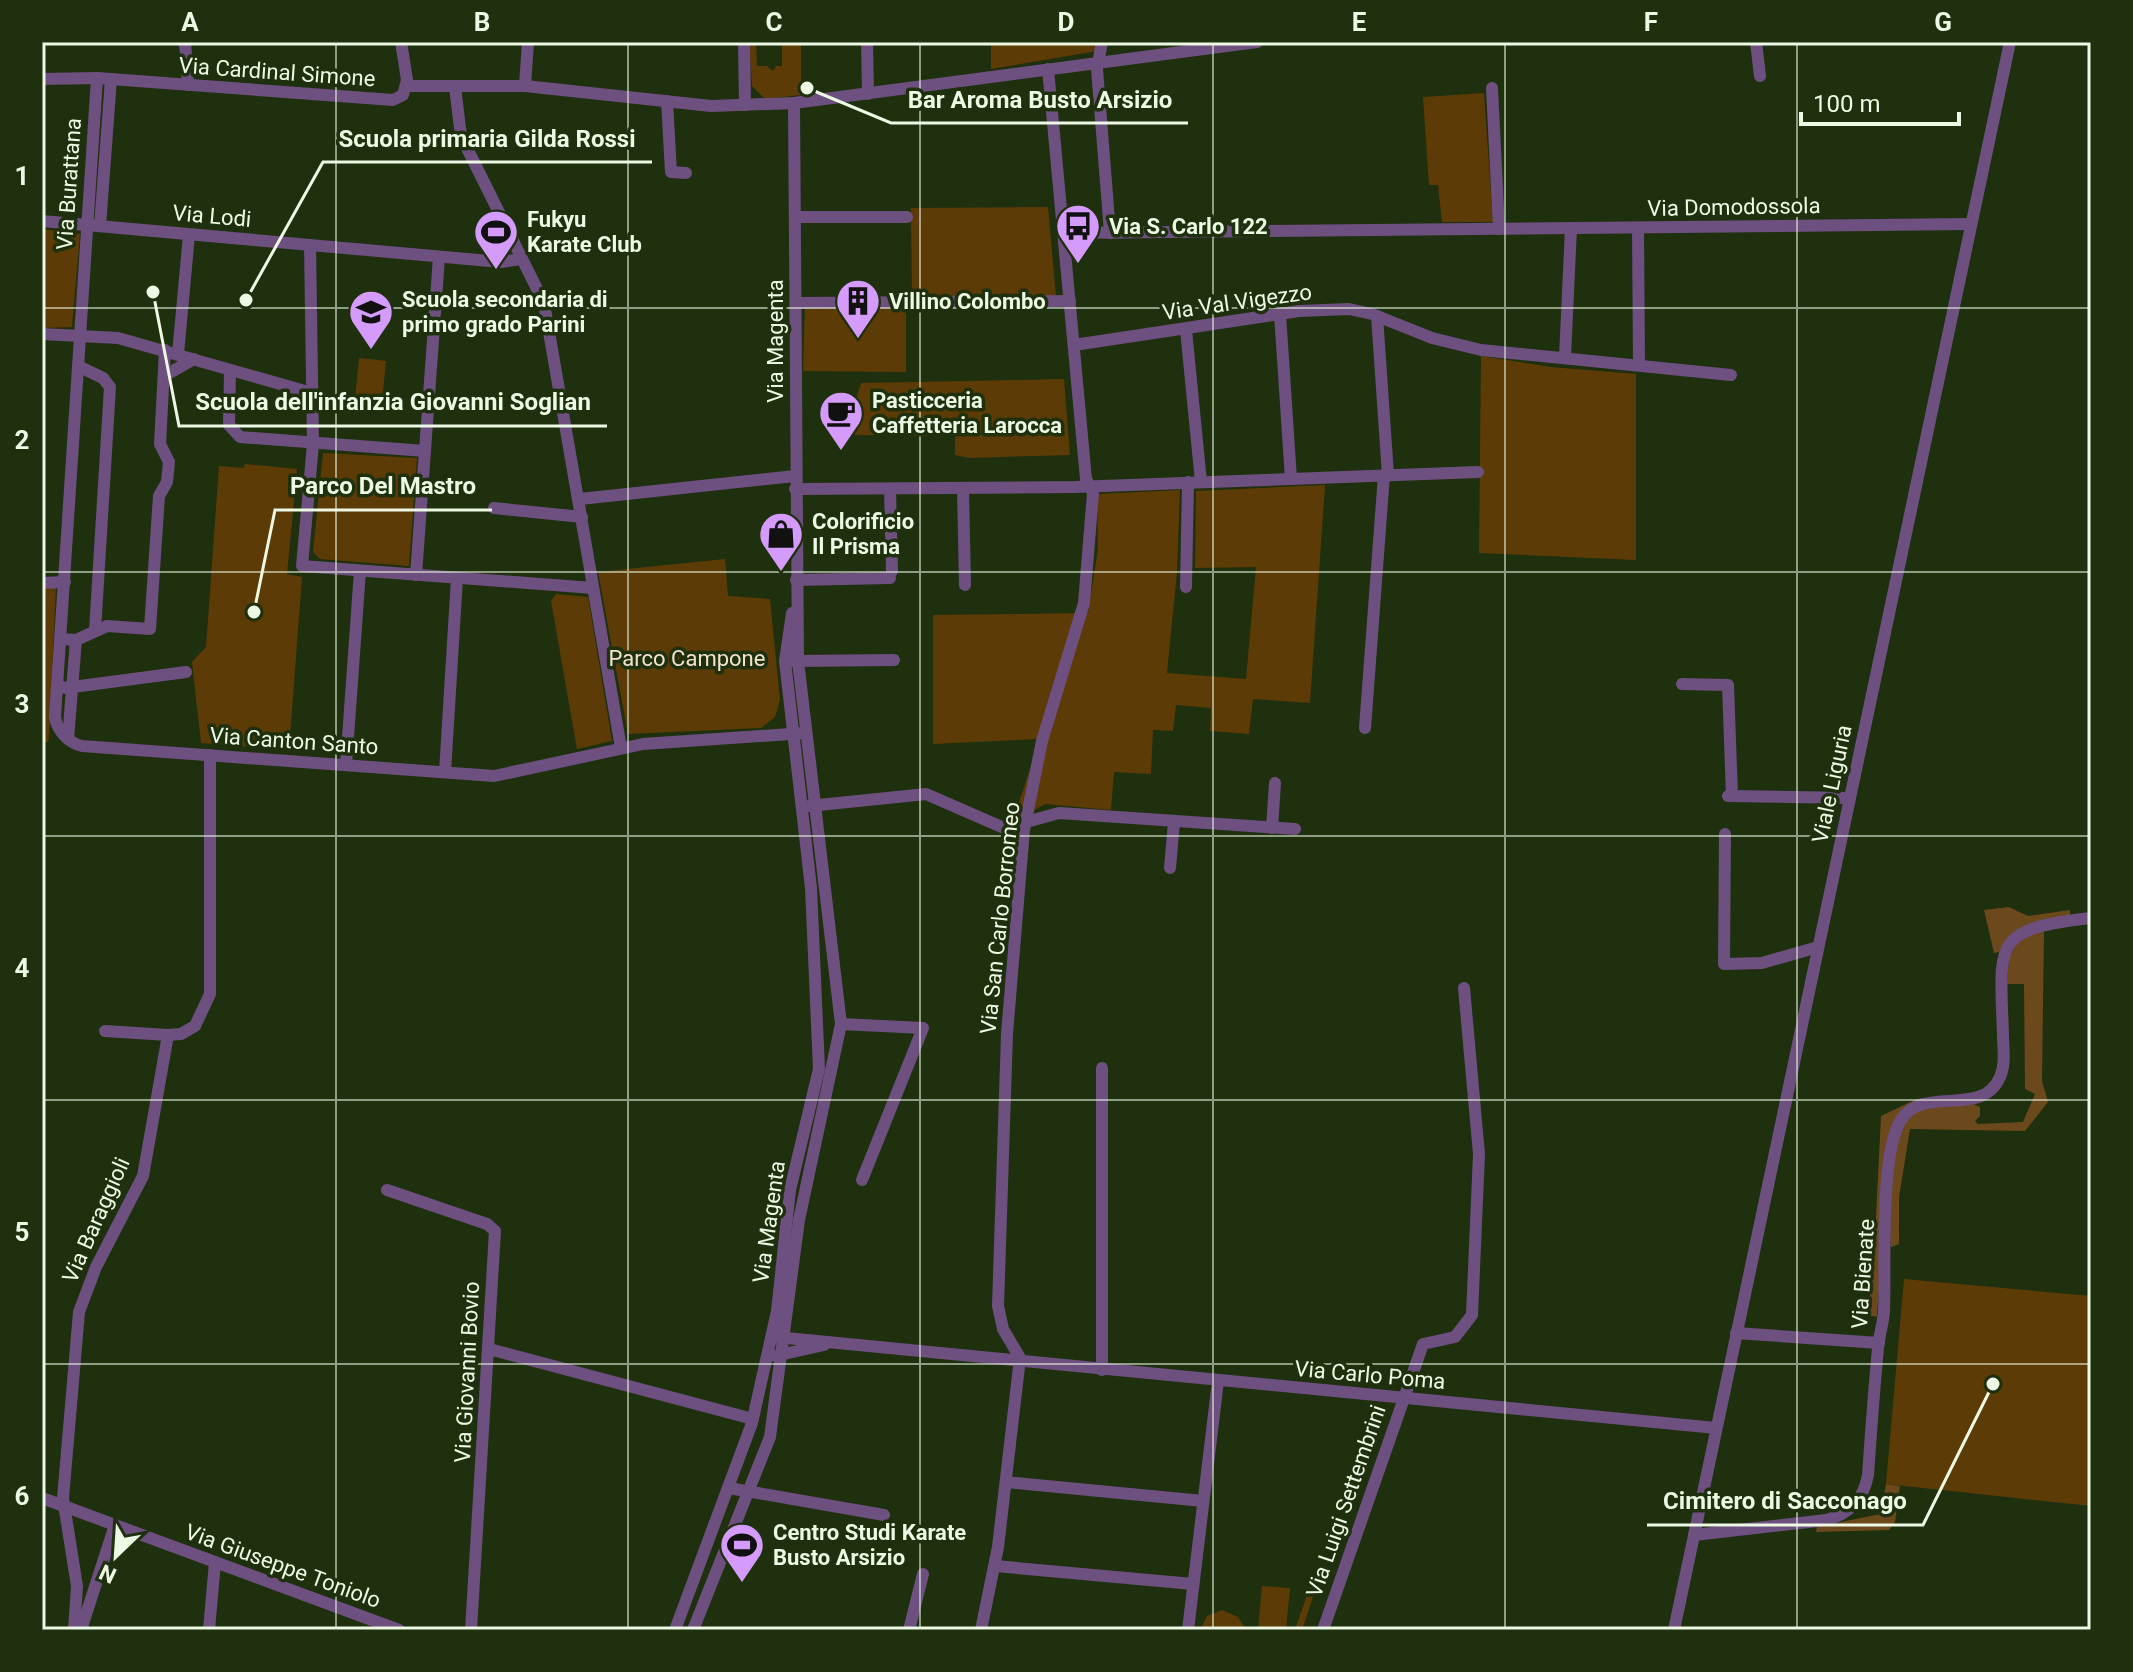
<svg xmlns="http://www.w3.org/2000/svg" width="2133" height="1672" viewBox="0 0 2133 1672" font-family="Roboto,sans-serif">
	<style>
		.green { fill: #5d3b07 }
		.forest { fill: #6b491c }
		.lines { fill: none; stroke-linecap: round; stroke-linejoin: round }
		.minor { stroke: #6d4f80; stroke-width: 12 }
		.grid { fill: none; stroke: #edf9e4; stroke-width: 2; stroke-opacity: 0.55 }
		.labels { text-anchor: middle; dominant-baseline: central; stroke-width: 7; stroke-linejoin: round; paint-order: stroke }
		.street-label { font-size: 22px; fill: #edf9e4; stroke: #1f300e }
		.poi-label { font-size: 22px; font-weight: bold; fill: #edf9e4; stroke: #1f300e; text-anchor: start }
		.park-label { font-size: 22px; fill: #f2e2cf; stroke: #1f300e }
		.leader { fill: none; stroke: #edf9e4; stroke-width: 3 }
		.callout-dot { fill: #edf9e4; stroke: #1f300e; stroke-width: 3 }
		.callout-label { font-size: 24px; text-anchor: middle; font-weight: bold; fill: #edf9e4; stroke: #1f300e; stroke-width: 7; stroke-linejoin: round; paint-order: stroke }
		.neatline { fill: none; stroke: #edf9e4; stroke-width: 3 }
		.grid-label { font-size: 26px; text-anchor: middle; font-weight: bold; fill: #edf9e4 }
	</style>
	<rect width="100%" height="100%" fill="#1f300e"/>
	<g class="green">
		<path d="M749,42H756L757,66H767L773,71L776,66H782V42H801V95L765,99L752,86Z"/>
		<path d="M991,42H1097V51L991,69Z"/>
		<path d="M1484,93L1493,222H1442L1438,185H1429L1423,97Z"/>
		<path d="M1048,207L1056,297L912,298L911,208Z"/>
		<path d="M42,229L80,234L72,327L42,328Z"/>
		<path d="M805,308H906V372L803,371Z"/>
		<path d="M1481,356L1551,367L1636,374V560L1479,553Z"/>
		<path d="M359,358L386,361L381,412L354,410Z"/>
		<path d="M1064,379L1070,455L970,458L955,455V436L855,435V402L861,383Z"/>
		<path d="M323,453L417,458L409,566L320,559L313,552Z"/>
		<path d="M245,464L297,469L287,574L302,577L289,750L201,743L192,662L206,647L219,466L244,468Z"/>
		<path d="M1325,485L1310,703L1253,699L1249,734L1210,731L1211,708L1176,705L1173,731L1153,730L1151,774L1114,772L1111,810L1045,804L1012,823L1040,739L933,744V615L1088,613L1098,549L1097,494L1180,490L1177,572L1167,673L1246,679L1256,567L1195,568L1196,491Z"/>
		<path d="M725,559L728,596L770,599L780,700L775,717L761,728L628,734L598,572Z"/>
		<path d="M42,586H56L49,737L48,742H42Z"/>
		<path d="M556,594L588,597L612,741L577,749L551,601Z"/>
		<path d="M1904,1279L2091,1296V1506L1886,1484Z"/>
		<path d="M1262,1586L1290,1588L1286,1630H1258Z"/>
		<path d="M1310,1586L1316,1588L1302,1630H1295Z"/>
		<path d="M1222,1610L1238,1617L1246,1630H1200L1207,1616Z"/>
	</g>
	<g class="forest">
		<path d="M2009,907L2028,916L2070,910V918C2038,921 2017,923 1999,952L1994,953L1984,910Z"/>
		<path d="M2044,929L2042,1081L2048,1102L2025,1131L1910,1129L1899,1197V1244L1891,1247C1888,1226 1892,1139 1903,1122C1916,1102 1953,1106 1974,1104L1980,1107V1116L1975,1121L1978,1124L2023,1122L2035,1094L2025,1089L2024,984H2007L2009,958L2020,938Z"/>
		<path d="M1919,1098L1889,1144L1877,1317L1868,1315L1874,1257L1881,1116Z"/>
		<path d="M1886,1484L1900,1486L1895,1522L1889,1530L1816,1532L1817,1527L1880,1514Z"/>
	</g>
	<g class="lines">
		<g class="minor">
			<path d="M185,42L188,85"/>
			<path d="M744,42L745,105"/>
			<path d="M867,42L868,94"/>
			<path d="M1102,42L1097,69L1110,233"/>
			<path d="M1756,42L1760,76"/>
			<path d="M97,78L55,717C57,731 69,743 82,746L494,776L643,744L805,733"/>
			<path d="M42,79L97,78L393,100L403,95L407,80L401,42"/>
			<path d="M407,86H525L711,106L794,103L1257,42"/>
			<path d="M525,86L528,42"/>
			<path d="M455,87L461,136L544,303L621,748"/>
			<path d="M1492,88L1499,229"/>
			<path d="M667,101L671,172L686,173"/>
			<path d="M795,217H907"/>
			<path d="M42,221L501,262L521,259"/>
			<path d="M100,226L111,79"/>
			<path d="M1638,228L1639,364"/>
			<path d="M1064,233L1970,224"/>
			<path d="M310,245L313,444L302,566L593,588"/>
			<path d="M796,303L1070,301"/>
			<path d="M1280,314L1291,479"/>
			<path d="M1377,316L1388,475"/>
			<path d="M1186,330L1201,482"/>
			<path d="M42,334L118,338L312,393"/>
			<path d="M1074,345L1299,311L1349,309L1372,314L1432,338L1481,350L1731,375"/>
			<path d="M178,354L189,235"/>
			<path d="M1565,357L1571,228"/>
			<path d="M78,366L103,378L110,387L95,631"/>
			<path d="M230,371L229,425L240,437L425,451"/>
			<path d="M164,376L194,359"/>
			<path d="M795,489L1075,487L1478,472"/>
			<path d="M890,489L892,571"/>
			<path d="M963,489L965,585"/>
			<path d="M580,499L795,476"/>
			<path d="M494,508L582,517"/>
			<path d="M416,575L439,257"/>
			<path d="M796,580L890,578"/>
			<path d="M42,583L65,582"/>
			<path d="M1186,587L1188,482"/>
			<path d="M62,639L76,640L107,626L150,629L159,496L167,482L169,462L160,444L165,350"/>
			<path d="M793,661L894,660"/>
			<path d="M1682,684L1728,685L1732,796"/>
			<path d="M57,685L65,688L186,672"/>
			<path d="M1365,728L1384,475"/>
			<path d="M68,739L76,640"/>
			<path d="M346,765L360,571"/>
			<path d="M445,772L457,578"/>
			<path d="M1728,796L1849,798"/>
			<path d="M809,806L926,794L1004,828L1059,813L1295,829"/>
			<path d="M1272,828L1275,783"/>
			<path d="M1725,834L1724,964L1762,963L1818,947"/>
			<path d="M1170,868L1174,822"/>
			<path d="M841,1024L923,1028L862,1180"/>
			<path d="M105,1031L168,1035"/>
			<path d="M1102,1068V1370"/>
			<path d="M387,1190L487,1224L495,1231L471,1630"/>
			<path d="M1736,1333L1879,1343"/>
			<path d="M776,1337L1716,1428"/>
			<path d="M489,1349L753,1419"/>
			<path d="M775,1356L824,1345"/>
			<path d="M1006,1482L1203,1501"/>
			<path d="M729,1488L884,1515"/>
			<path d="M42,1498L399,1630"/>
			<path d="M1694,1535L1826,1520C1850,1514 1864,1498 1868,1475C1871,1432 1874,1390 1878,1348C1879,1336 1883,1324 1884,1312C1886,1268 1879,1155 1901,1120C1923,1084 1982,1119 2000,1077C2006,1064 2003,1049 2003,1035C2000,943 1991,929 2091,918"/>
			<path d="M995,1566L1193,1584"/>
			<path d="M74,1630L77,1586L63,1498L79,1312L96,1267L143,1176L168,1035L181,1034L195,1026L210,994V755"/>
			<path d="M81,1630L115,1525"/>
			<path d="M209,1630L215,1562"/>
			<path d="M675,1630L752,1423L777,1311L790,1190L819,1069L811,888L785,661L792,613"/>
			<path d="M693,1630L770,1437L799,1220L841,1024L798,661L794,103"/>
			<path d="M909,1630L923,1574"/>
			<path d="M981,1630L998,1547L1020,1358L1003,1329L998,1306L1007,1034L1024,830L1042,741L1084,603L1093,493L1086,479L1048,69"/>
			<path d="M1188,1630L1218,1381"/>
			<path d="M1323,1630L1423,1344L1455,1337L1472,1315L1479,1154L1464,988"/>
			<path d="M1674,1630L2010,42"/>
		</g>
	</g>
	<path class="grid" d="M336,42V1630M628,42V1630M920,42V1630M1213,42V1630M1505,42V1630M1797,42V1630M42,308H2091M42,572H2091M42,836H2091M42,1100H2091M42,1364H2091"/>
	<defs>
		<g id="bus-pin" transform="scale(2.3)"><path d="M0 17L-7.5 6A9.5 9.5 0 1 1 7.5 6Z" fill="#d59bfa" stroke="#1f300e"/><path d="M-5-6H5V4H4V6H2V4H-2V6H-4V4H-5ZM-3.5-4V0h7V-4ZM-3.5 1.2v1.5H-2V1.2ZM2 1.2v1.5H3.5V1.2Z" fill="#111"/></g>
		<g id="stadium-pin" transform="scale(2.3)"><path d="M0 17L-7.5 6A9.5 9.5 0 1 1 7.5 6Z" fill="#d59bfa" stroke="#1f300e"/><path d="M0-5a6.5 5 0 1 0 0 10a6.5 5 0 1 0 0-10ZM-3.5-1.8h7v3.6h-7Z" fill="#111"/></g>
		<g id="building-pin" transform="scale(2.3)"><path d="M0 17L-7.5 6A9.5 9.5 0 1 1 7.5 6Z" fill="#d59bfa" stroke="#1f300e"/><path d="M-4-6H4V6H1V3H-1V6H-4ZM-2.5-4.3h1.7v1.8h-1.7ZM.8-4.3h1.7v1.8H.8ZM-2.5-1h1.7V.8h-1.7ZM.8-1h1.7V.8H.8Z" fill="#111"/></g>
		<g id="school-pin" transform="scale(2.3)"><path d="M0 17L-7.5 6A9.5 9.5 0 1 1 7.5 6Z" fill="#d59bfa" stroke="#1f300e"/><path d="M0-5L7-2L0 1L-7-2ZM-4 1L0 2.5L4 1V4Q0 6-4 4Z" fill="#111"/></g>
		<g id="cafe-pin" transform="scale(2.3)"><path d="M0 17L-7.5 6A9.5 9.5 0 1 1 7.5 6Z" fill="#d59bfa" stroke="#1f300e"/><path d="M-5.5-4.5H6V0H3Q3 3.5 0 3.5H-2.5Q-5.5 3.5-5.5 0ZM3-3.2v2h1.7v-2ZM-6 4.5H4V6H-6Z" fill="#111"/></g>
		<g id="shop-pin" transform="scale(2.3)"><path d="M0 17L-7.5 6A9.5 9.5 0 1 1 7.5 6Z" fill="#d59bfa" stroke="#1f300e"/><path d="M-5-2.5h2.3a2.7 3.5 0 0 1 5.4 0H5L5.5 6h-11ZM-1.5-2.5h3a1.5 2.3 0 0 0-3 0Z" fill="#111"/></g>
	</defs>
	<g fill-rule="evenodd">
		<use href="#bus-pin" x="1078" y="226"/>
		<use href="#stadium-pin" x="496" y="232"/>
		<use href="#building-pin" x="858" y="301"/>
		<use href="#school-pin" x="371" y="312"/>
		<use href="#cafe-pin" x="841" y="413"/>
		<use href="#shop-pin" x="781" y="534"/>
		<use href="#stadium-pin" x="742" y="1545"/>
	</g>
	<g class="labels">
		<g class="street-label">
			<text transform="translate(277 72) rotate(4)">Via Cardinal Simone</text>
			<text transform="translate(69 184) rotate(-86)">Via Burattana</text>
			<text transform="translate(1734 207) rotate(-1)">Via Domodossola</text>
			<text transform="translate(212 216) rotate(5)">Via Lodi</text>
			<text transform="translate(1237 302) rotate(-8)">Via Val Vigezzo</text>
			<text transform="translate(775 341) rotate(-90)">Via Magenta</text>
			<text transform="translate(294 741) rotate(4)">Via Canton Santo</text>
			<text transform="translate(1832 784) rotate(-78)">Viale Liguria</text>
			<text transform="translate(1000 918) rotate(-84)">Via San Carlo Borromeo</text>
			<text transform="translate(96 1220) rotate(-66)">Via Baraggioli</text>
			<text transform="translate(769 1222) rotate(-82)">Via Magenta</text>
			<text transform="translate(1863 1274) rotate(-86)">Via Bienate</text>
			<text transform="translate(467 1372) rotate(-87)">Via Giovanni Bovio</text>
			<text transform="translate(1370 1375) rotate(5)">Via Carlo Poma</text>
			<text transform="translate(1346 1501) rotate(-71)">Via Luigi Settembrini</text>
			<text transform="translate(283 1566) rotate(20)">Via Giuseppe Toniolo</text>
		</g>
		<g class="poi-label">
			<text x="527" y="219">Fukyu<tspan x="527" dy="25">Karate Club</tspan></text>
			<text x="1109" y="226">Via S. Carlo 122</text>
			<text x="402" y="299">Scuola secondaria di<tspan x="402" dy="25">primo grado Parini</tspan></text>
			<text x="889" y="301">Villino Colombo</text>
			<text x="872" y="400">Pasticceria<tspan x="872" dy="25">Caffetteria Larocca</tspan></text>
			<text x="812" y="521">Colorificio<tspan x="812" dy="25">Il Prisma</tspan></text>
			<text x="773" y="1532">Centro Studi Karate<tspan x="773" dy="25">Busto Arsizio</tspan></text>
		</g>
		<g class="park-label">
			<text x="687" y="658">Parco Campone</text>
		</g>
	</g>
	<path class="leader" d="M807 88L891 123H1188M246 300L323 162H652M153 292L179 426H607M254 612L275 510H492M1993 1384L1923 1525H1647"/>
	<g class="callout-dot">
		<circle cx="807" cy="88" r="8"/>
		<circle cx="246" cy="300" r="8"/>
		<circle cx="153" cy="292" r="8"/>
		<circle cx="254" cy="612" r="8"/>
		<circle cx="1993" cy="1384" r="8"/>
	</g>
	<g class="callout-label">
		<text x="1040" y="108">Bar Aroma Busto Arsizio</text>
		<text x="487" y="147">Scuola primaria Gilda Rossi</text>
		<text x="393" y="410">Scuola dell'infanzia Giovanni Soglian</text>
		<text x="383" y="494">Parco Del Mastro</text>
		<text x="1785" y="1509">Cimitero di Sacconago</text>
	</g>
	<rect width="2133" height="1672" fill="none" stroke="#1f300e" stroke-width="88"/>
	<g transform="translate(116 1556) rotate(205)" stroke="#1f300e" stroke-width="6" paint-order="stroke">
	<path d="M0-6L14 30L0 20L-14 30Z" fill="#edf9e4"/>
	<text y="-12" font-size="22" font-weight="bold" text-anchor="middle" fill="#edf9e4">N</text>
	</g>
	<path d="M1801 112v12h158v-12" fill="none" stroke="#edf9e4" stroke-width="4"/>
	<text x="1813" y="112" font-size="24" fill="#edf9e4" stroke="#1f300e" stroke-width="6" paint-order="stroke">100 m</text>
	<rect x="44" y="44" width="2045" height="1584" class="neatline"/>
	<g class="grid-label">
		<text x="190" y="31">A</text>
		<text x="482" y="31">B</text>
		<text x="774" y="31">C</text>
		<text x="1066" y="31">D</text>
		<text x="1359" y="31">E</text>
		<text x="1651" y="31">F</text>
		<text x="1943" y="31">G</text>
		<text x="22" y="185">1</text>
		<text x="22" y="449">2</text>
		<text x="22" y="713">3</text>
		<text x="22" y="977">4</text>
		<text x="22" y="1241">5</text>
		<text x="22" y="1505">6</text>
	</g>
</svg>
